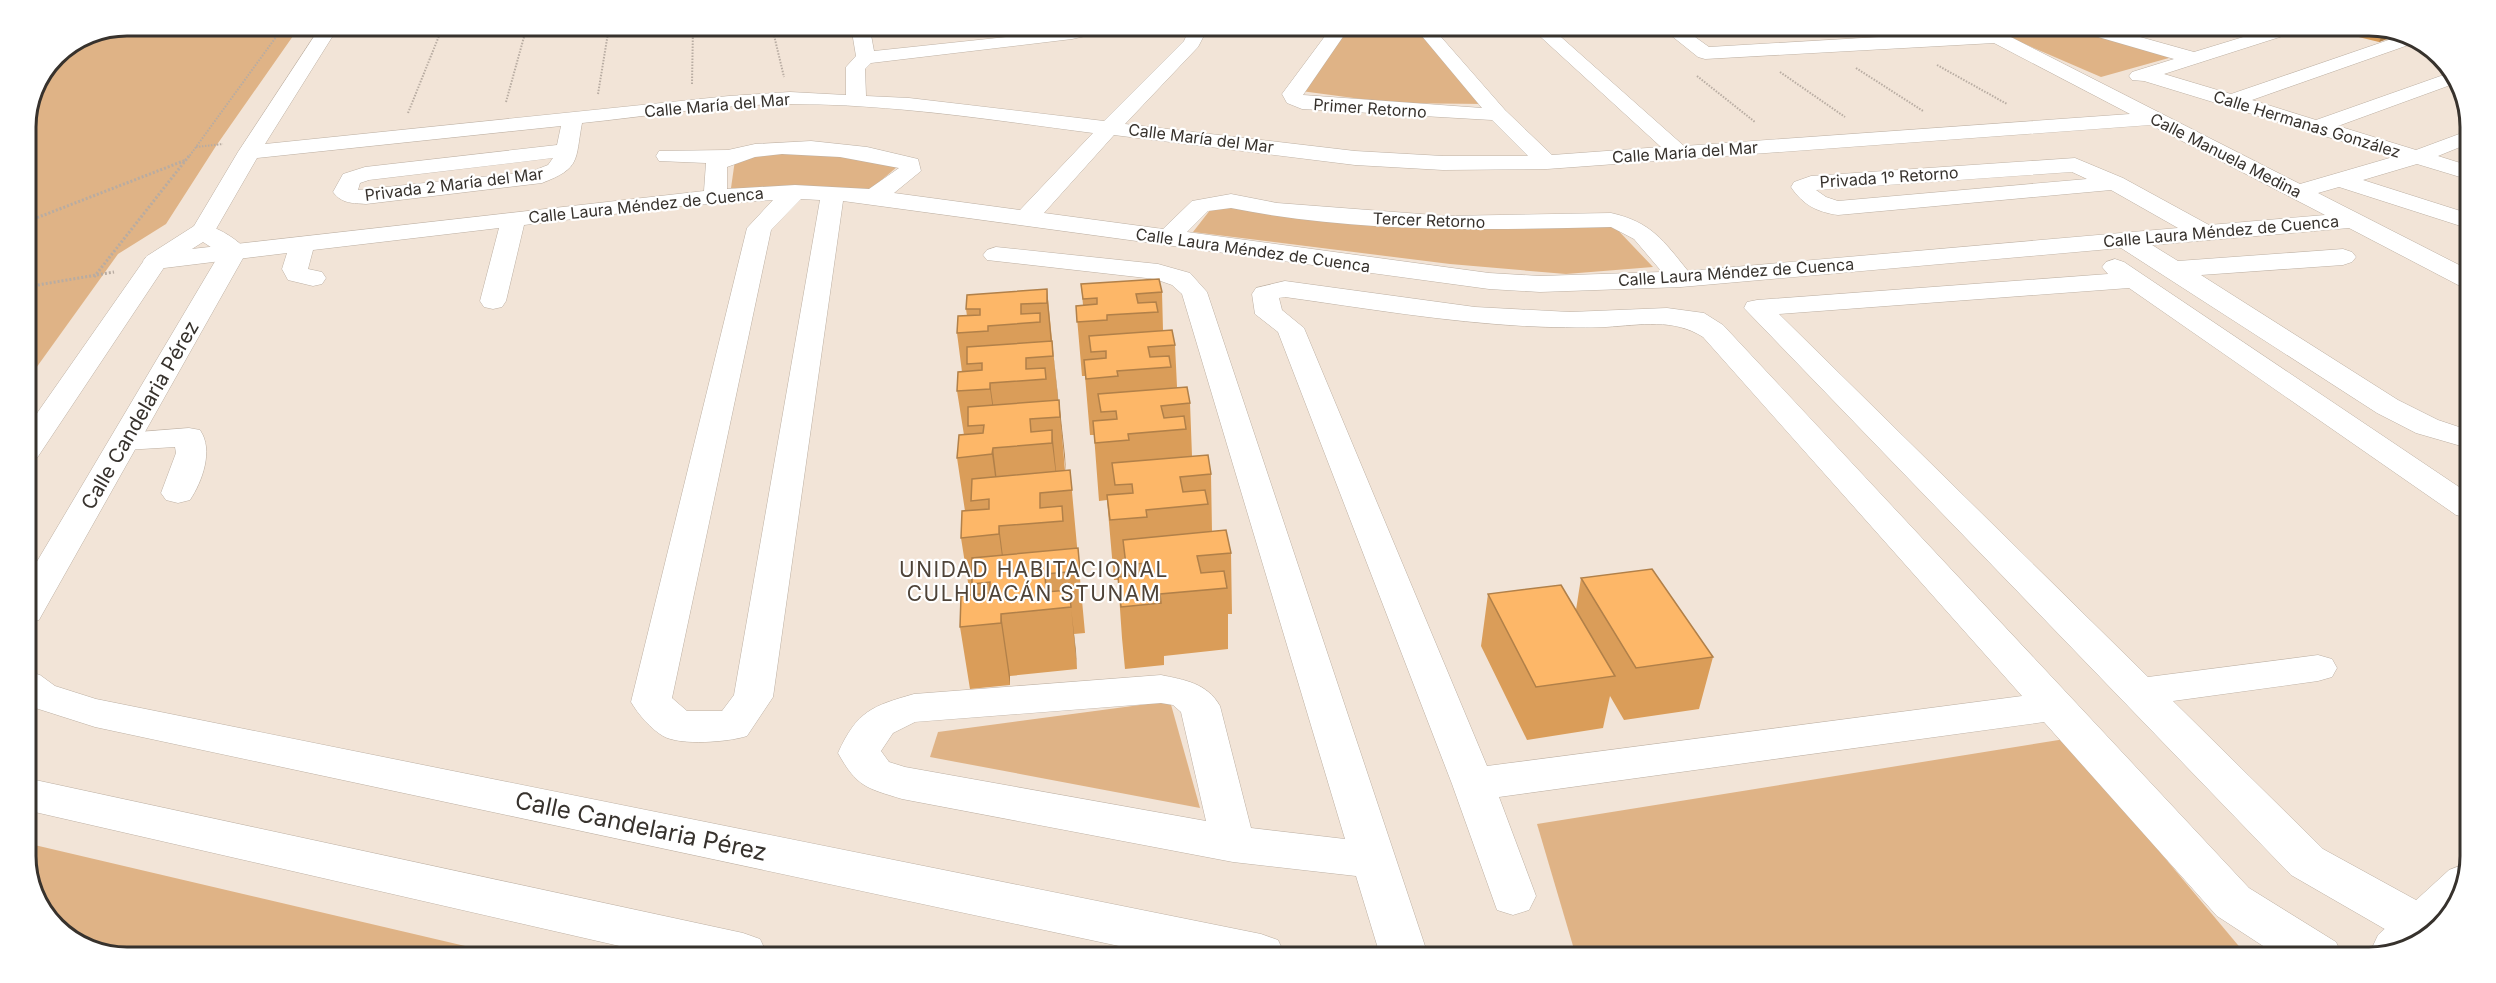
<svg xmlns="http://www.w3.org/2000/svg" width="2496" height="983" viewBox="0 0 2496 983" font-family="Inter,sans-serif">
	<style>
		.green { fill: #dfb386 }
		.lines { fill: none; stroke-linecap: round; stroke-linejoin: round }
		.minor-casing { stroke: #bdb0a3; stroke-width: 1 }
		.major-casing { stroke: #bdb0a3; stroke-width: 1 }
		.path-far1 { stroke: #b8aca2; stroke-width: 2; stroke-dasharray: 1.5 1.5; stroke-linecap: butt }
		.path { stroke: #b8aca2; stroke-width: 3; stroke-dasharray: 2 2; stroke-linecap: butt }
		.minor { fill: #fff; fill-rule: evenodd }
		.major { fill: #fff; fill-rule: evenodd }
		.wall { fill: #da9d59 }
		.shaded-wall { fill: #b18049 }
		.building { fill: #fdb768; stroke: #b18049; stroke-width: 1.5 }
		.labels { text-anchor: middle; dominant-baseline: central; stroke-width: 4.5; stroke-linejoin: round; paint-order: stroke }
		.far-street-label { font-size: 16px; fill: #37322d; stroke: #fff }
		.street-label { font-size: 20px; fill: #37322d; stroke: #fff }
		.neighbourhood-label { font-size: 21px; letter-spacing: 1.5px; fill: #4e4338; stroke: #fff }
		.near-street-label { font-size: 24px; fill: #37322d; stroke: #fff }
		.rim { fill: none; stroke: #37322d; stroke-width: 3 }
	</style>
	<rect width="100%" height="100%" fill="#f2e4d7"/>
	<g class="green">
		<path d="M127,26H300L216,146L166,224L118,254L26,382V121L56,55L89,33Z"/>
		<path d="M1344,28L1418,29L1485,104L1391,103L1301,91Z"/>
		<path d="M1992,30H2086L2176,56L2101,77Z"/>
		<path d="M782,151L904,161L871,189L731,188L736,153Z"/>
		<path d="M1214,205L1381,223L1507,229L1612,224L1653,267L1566,274L1450,264L1193,232Z"/>
		<path d="M1170,701L1200,808L930,757L938,732Z"/>
		<path d="M2065,739L2248,957L1576,956L1537,824Z"/>
		<path d="M26,843L495,953L94,952L46,917L26,863Z"/>
	</g>
	<g class="lines">
		<g class="minor-casing">
			<g id="minor">
				<path d="M321,26H339L265,144L729,96L790,92L846,95V67L856,56L852,32L858,27H887L871,35L874,51L1092,28L1090,35L1072,39L871,63L865,69L866,96L909,98L1104,121L1184,41L1190,28H1208L1198,47L1125,124L1355,151L1443,156H1528L1492,120L1302,109L1287,103L1282,94L1331,28H1349L1303,95L1482,108L1416,29H1434L1505,110L1552,155L1661,147L1532,29H1552L1684,146L2130,114L1994,43L1705,59L1698,57L1663,29H1684L1709,47L1997,30L2300,184L2393,157L2144,81L2132,80L2129,76L2132,72L2174,59L2088,34L2085,30H2115L2194,52L2263,31H2289L2286,35L2164,74L2231,94L2406,34L2417,42L2252,100L2316,120L2452,72L2456,83L2338,126L2416,150L2470,130V143L2438,156L2470,166V180L2417,164L2363,180L2470,214V229L2339,187L2318,193L2469,270V288L2460,286L2349,228L2152,245L2178,261L2343,249L2352,252L2356,257L2352,262L2343,265L2201,275L2398,400L2438,420L2468,430V448L2416,433L2377,413L2121,248L1681,287L1540,292L1489,289L843,201L773,697L747,736C729,742 680,746 663,736C651,729 638,714 631,702L747,228L773,200L679,206L524,225L506,301L502,307L493,309L484,307L480,301L499,228L313,250L308,269L322,272L326,278L322,284L313,286L288,280L282,269L287,253L156,269L147,266L143,261L147,256L156,253L704,191L706,163L659,161L656,156L659,151L728,150L755,144L811,141L867,147L918,159L921,171L894,193L1020,210L1093,133C993,120 892,104 790,104C721,104 651,116 582,123C575,161 581,168 542,183L366,204C353,203 342,204 333,192L343,174L365,167L557,145L561,126L257,158L212,236L203,238L194,236L191,231L238,152ZM2151,125L2325,215L2209,225L2123,178L2075,158L1811,176L1794,182L1791,187C1803,205 1817,212 1838,215L2111,190L2178,228L1688,271C1663,240 1651,222 1611,213L1447,216L1277,203L1231,194L1192,201L1163,229L1044,213L1114,135L1355,165L1443,170L1547,169ZM782,154L840,157L899,168L869,189L795,185L727,189V167L755,157ZM553,158L548,165L530,172L358,190L360,183L369,180ZM2072,172L2087,179L1838,201L1826,197L1816,190ZM801,199L820,200L734,695L722,711H687L672,698L771,230ZM1231,208C1356,233 1484,230 1611,227L1634,239L1662,272L1540,276L1489,273L1187,232L1208,211Z"/>
				<path d="M996,247L1158,264L1190,273L1207,292L1428,955H1380L1356,876L1233,862L902,799C866,788 857,787 838,753C857,711 872,706 914,694L1161,675C1185,680 1207,683 1220,706L1251,828L1345,839L1182,294L1172,285L1155,279L987,260L983,255L987,250ZM1161,703L1173,705L1181,712L1206,821L905,767L889,762L881,751L893,733L915,722Z"/>
				<path d="M2115,259L2124,262L2468,493V518L2456,515L2129,288L1779,314L2148,677L2318,655L2332,659L2337,668L2332,677L2318,681L2173,701L2323,849L2436,911L2441,921C2428,936 2423,946 2402,939L2291,875L1744,308L1747,302L1757,300L2108,274L2102,267L2106,262Z"/>
				<path d="M1285,281L1475,307L1570,312L1667,308L1704,313L1723,325L2249,888L2336,942L2343,957H2280L2217,916L2044,722L1499,797L1536,896L1529,910L1513,915L1497,910L1452,784L1278,332L1255,314L1252,294L1256,288ZM1285,297C1392,312 1498,331 1606,327C1641,325 1673,318 1703,337L2022,696L1487,766L1304,328L1282,310L1279,298Z"/>
				<path d="M189,428L200,430C214,450 202,482 190,500L178,503L166,500L161,493L176,453L175,447L125,450L114,448L109,441L114,434Z"/>
			</g>
		</g>
		<g class="major-casing">
			<g id="major">
				<path d="M203,224C217,227 238,239 247,251L44,611L39,620L26,623V580L220,253L203,242L165,266L37,458L26,460V429L147,256L194,226Z"/>
				<path d="M26,671L40,675L55,686L96,699L1261,934L1278,940L1285,955H1161L95,727L26,705Z"/>
				<path d="M26,778L743,933L760,939L767,954L650,953L26,810Z"/>
				<path d="M2465,864V889L2426,940L2374,956L2371,950L2378,935L2449,870Z"/>
			</g>
		</g>
		<g class="path-far1">
			<path d="M772,27L784,77"/>
			<path d="M1638,29L1647,36"/>
			<path d="M1937,65L2007,104"/>
			<path d="M1856,68L1923,111"/>
			<path d="M1780,72L1845,117"/>
			<path d="M1697,76L1755,122"/>
			<path d="M46,77L97,31"/>
			<path d="M692,84L693,27"/>
			<path d="M598,94L609,27"/>
			<path d="M506,102L527,26"/>
			<path d="M408,113L443,26"/>
			<path d="M196,147L223,144"/>
			<path d="M188,158L284,26"/>
		</g>
		<g class="path">
			<path d="M26,222L186,160"/>
			<path d="M94,277L189,156"/>
			<path d="M26,287L114,272"/>
		</g>
		<use href="#minor" class="minor"/>
		<use href="#major" class="major"/>
	</g>
	<g class="wall">
		<path d="M2334,31H2402L2379,42Z"/>
		<path d="M1081,284L1162,292L1163,330L1175,345L1177,387L1190,403L1192,456L1211,474L1212,532L1231,553L1232,614H1228V649L1164,656V665L1125,669L1122,638L1118,580H1114L1107,500L1099,501L1094,435H1090L1085,376H1082L1076,306L1083,305Z"/>
		<path d="M1047,289L1058,400H1059L1065,471L1070,470L1085,633L1074,634L1077,669L1010,676V685L970,689L960,627L970,595L961,538L965,511L957,458L964,435L957,391L962,372L957,333L967,316L966,309Z"/>
		<path d="M1581,578L1713,657L1699,709L1624,720L1610,696L1603,728L1527,740L1481,646L1488,594L1576,610Z"/>
	</g>
	<g class="shaded-wall">
		<path d="M2395,31H2402L2405,33L2379,42L2382,35Z"/>
		<path d="M1047,289L1052,342V356L1047,303Z"/>
		<path d="M1052,341L1058,396L1059,411Z"/>
		<path d="M990,383L998,439V445L990,389Z"/>
		<path d="M1059,400L1065,456L1066,474L1060,417Z"/>
		<path d="M1052,430L1058,491L1052,443Z"/>
		<path d="M993,448L1000,506V513L992,454Z"/>
		<path d="M999,526L1007,587V595L999,534Z"/>
		<path d="M1069,590L1076,651L1077,669L1071,607Z"/>
		<path d="M1001,614L1010,676V685L1001,623Z"/>
	</g>
	<g class="building">
		<path d="M2365,31H2395L2382,35Z"/>
		<path d="M1159,279L1162,292L1136,294L1138,303L1156,302L1158,312L1107,315V320L1077,322L1076,306L1097,304V298L1083,299L1081,284Z"/>
		<path d="M1047,289V303L1021,304V314L1040,313V322L988,326V331L957,333L958,316L980,315V309H966L967,295Z"/>
		<path d="M1172,330L1175,345L1148,347L1150,357L1169,356L1171,367L1117,371L1118,376L1086,379L1084,360L1106,358V351L1091,352L1089,336Z"/>
		<path d="M1052,341L1053,356L1026,358V369L1045,368L1046,379L990,383V389L957,391L958,372L982,370V363L967,364V347Z"/>
		<path d="M1187,387L1190,403L1161,406L1164,418L1184,416L1186,429L1128,434L1129,440L1095,443L1093,421L1117,419L1116,411L1101,412L1098,394Z"/>
		<path d="M1059,400L1060,417L1030,419L1031,432L1052,430V443L993,448L992,454L957,458L959,435L983,433L984,425L968,426V407Z"/>
		<path d="M1208,455L1211,474L1180,477L1183,492L1205,490L1208,504L1146,510L1147,517L1110,520L1107,495L1133,493L1132,484L1115,485L1112,463Z"/>
		<path d="M1070,470L1072,490L1040,493V508L1062,506L1063,521L999,526V534L961,538L962,511L989,509V499L971,501L972,479Z"/>
		<path d="M1226,530L1231,553L1197,556L1201,573L1224,571L1227,588L1160,594L1161,603L1121,607L1118,577L1146,574L1145,563L1126,565L1123,540Z"/>
		<path d="M1078,548L1080,571L1045,574L1046,592L1069,590L1071,607L1001,614V623L960,627L961,596L990,593V582L972,584V558Z"/>
		<path d="M1652,569L1713,657L1636,668L1581,578Z"/>
		<path d="M1561,585L1615,676L1536,687L1488,594Z"/>
	</g>
	<g class="labels">
		<g class="far-street-label">
			<text transform="translate(717 105) rotate(-5)">Calle María del Mar</text>
			<text transform="translate(1370 108) rotate(4)">Primer Retorno</text>
			<text transform="translate(2307 124) rotate(17)">Calle Hermanas González</text>
			<text transform="translate(1201 138) rotate(7)">Calle María del Mar</text>
			<text transform="translate(1685 152) rotate(-4)">Calle María del Mar</text>
			<text transform="translate(2226 155) rotate(27)">Calle Manuela Medina</text>
			<text transform="translate(1889 177) rotate(-4)">Privada 1º Retorno</text>
			<text transform="translate(454 184) rotate(-7)">Privada 2 María del Mar</text>
			<text transform="translate(646 205) rotate(-6)">Calle Laura Méndez de Cuenca</text>
			<text transform="translate(1429 220) rotate(2)">Tercer Retorno</text>
			<text transform="translate(2221 231) rotate(-5)">Calle Laura Méndez de Cuenca</text>
			<text transform="translate(1253 250) rotate(8)">Calle Laura Méndez de Cuenca</text>
			<text transform="translate(1736 272) rotate(-4)">Calle Laura Méndez de Cuenca</text>
		</g>
		<g class="street-label">
			<text transform="translate(140 415) rotate(-60)">Calle Candelaria Pérez</text>
		</g>
		<g class="neighbourhood-label">
			<text x="1034" y="569">UNIDAD HABITACIONAL<tspan x="1034" dy="24">CULHUACÁN STUNAM</tspan></text>
		</g>
		<g class="near-street-label">
			<text transform="translate(641 826) rotate(12)">Calle Candelaria Pérez</text>
		</g>
	</g>
	<path d="M0 0H2496V983H0ZM127 36H2369A91 91 0 0 1 2460 127V856A91 91 0 0 1 2369 947H127A91 91 0 0 1 36 856V127A91 91 0 0 1 127 36Z" fill="#fff" fill-rule="evenodd"/>
	<path class="rim" d="M127 36H2369A91 91 0 0 1 2460 127V856A91 91 0 0 1 2369 947H127A91 91 0 0 1 36 856V127A91 91 0 0 1 127 36Z"/>
</svg>
